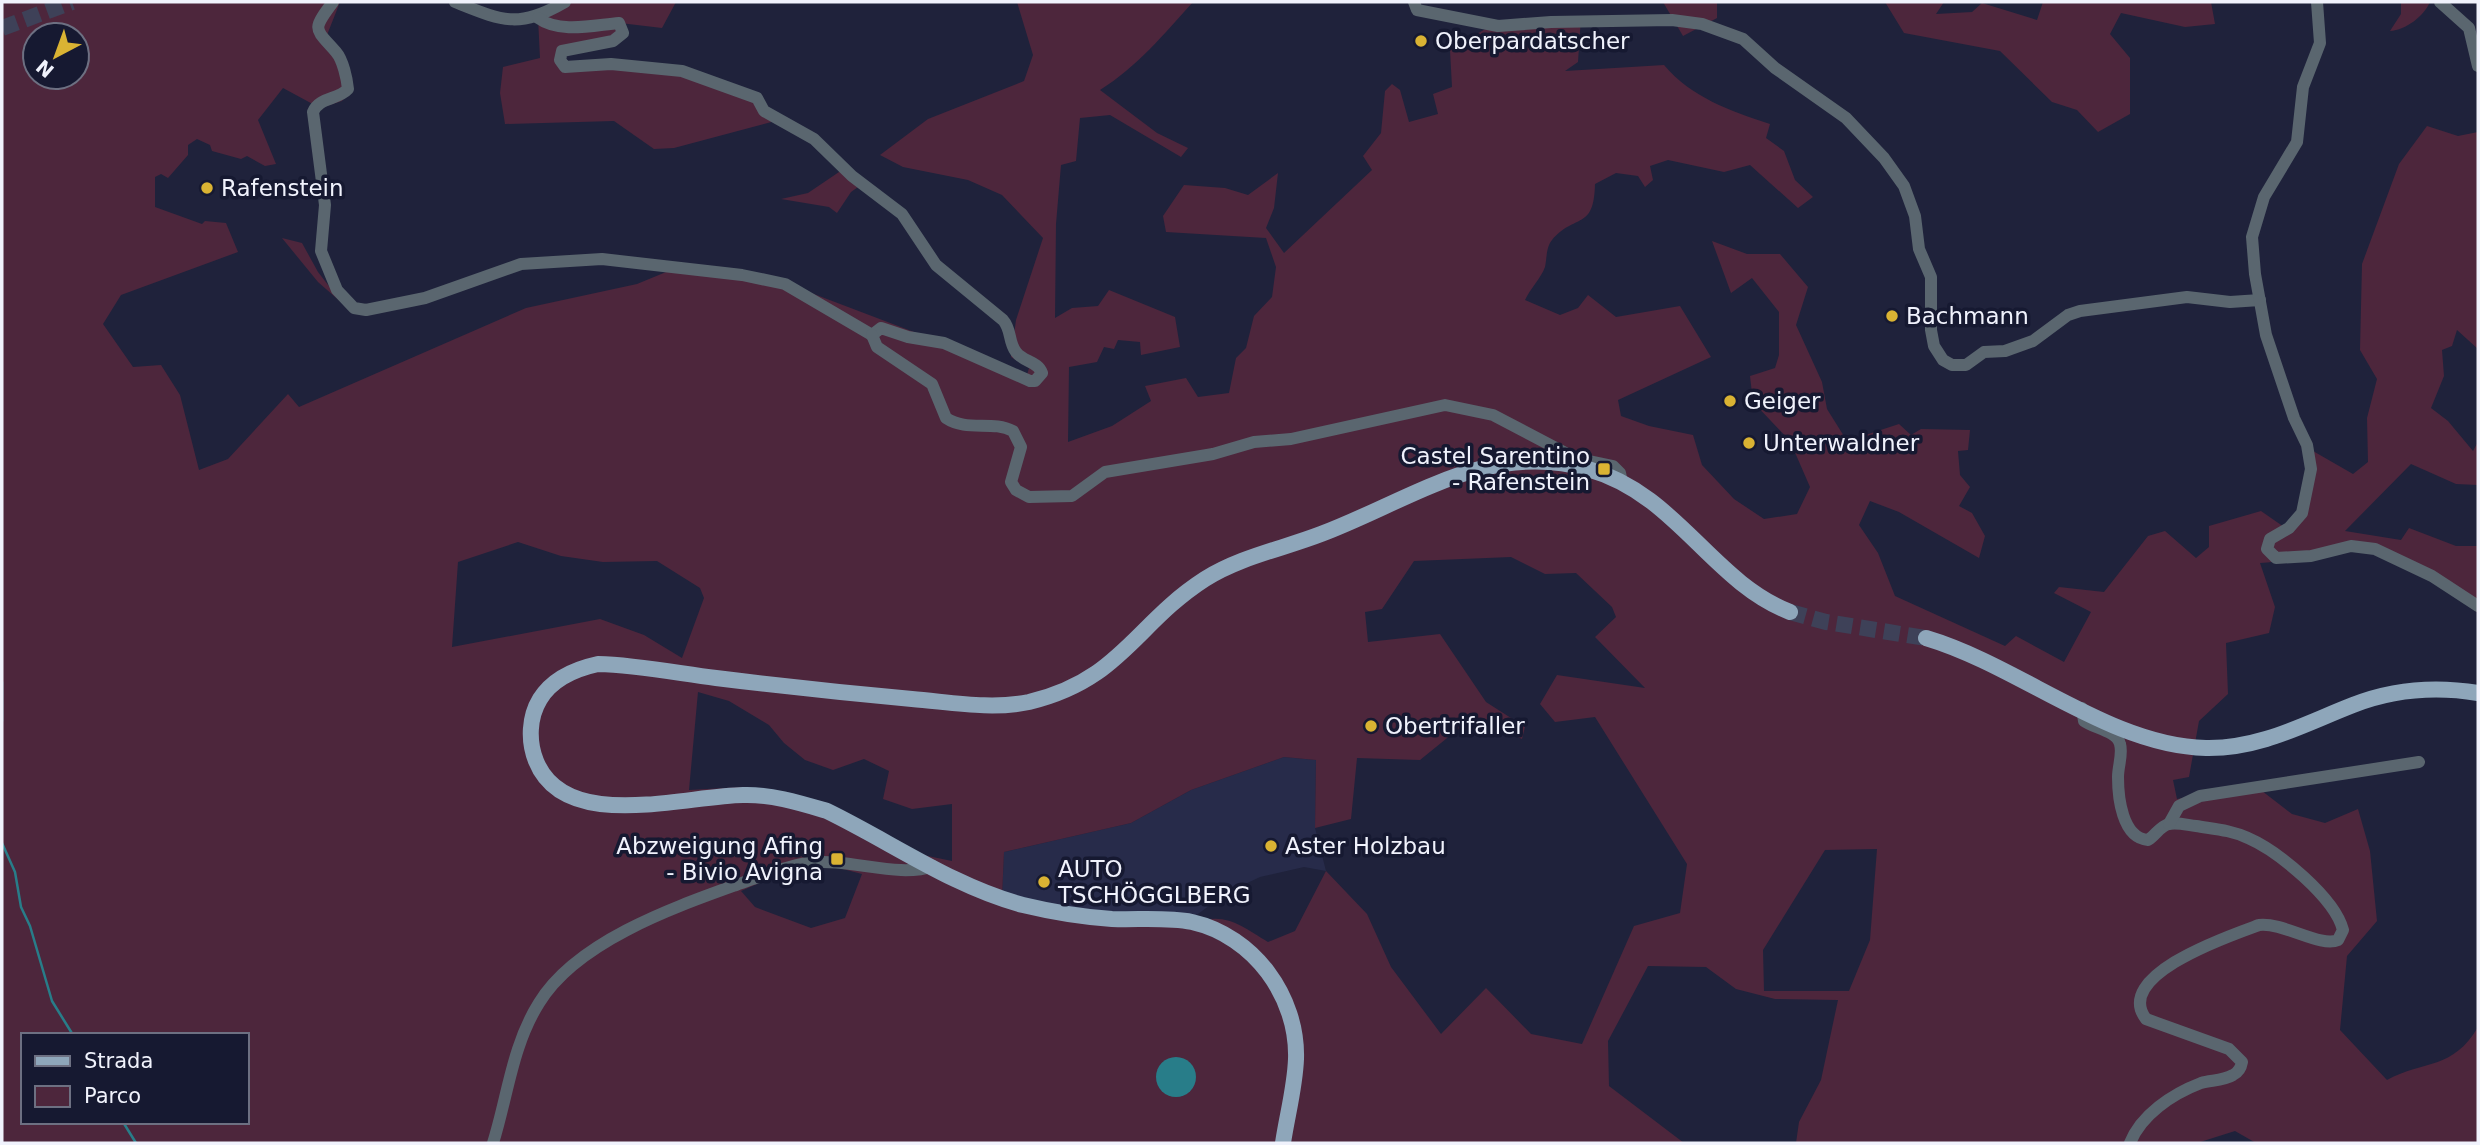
<svg xmlns="http://www.w3.org/2000/svg" width="2480" height="1145" viewBox="0 0 2480 1145" font-family="'DejaVu Sans',sans-serif">
	<style>
		.built { fill: #272b4a }
		.green { fill: #4d263c; fill-rule: evenodd }
		.water { fill: #287d89 }
		.lines { fill: none; stroke-linecap: round; stroke-linejoin: round }
		.stream { stroke: #287d89; stroke-width: 2.5 }
		.major-tunnel { stroke: #3e4158; stroke-width: 16; stroke-dasharray: 16 8; stroke-linecap: butt }
		.minor { stroke: #5a666f; stroke-width: 12 }
		.major { stroke: #8ea6ba; stroke-width: 16 }
		.poi-dot { fill: #dab333; stroke: #161931; stroke-width: 2.5 }
		.labels { text-anchor: middle; dominant-baseline: central; stroke-width: 7; stroke-linejoin: round; paint-order: stroke }
		.poi-label { font-size: 23px; fill: #f0f2fc; stroke: #161931; text-anchor: start }
	</style>
	<rect width="100%" height="100%" fill="#1f223b"/>
	<path class="built" d="M1284,757L1316,760L1315,828L1326,871L1304,867L1260,877L1228,892L1187,922L1002,898L1004,852L1131,823L1191,790Z"/>
	<g class="green">
		<path d="M2,2H340L327,35L352,89L342,101L320,108L283,88L258,120L276,164L265,166L247,156L241,159L212,151L210,145L197,139L188,145V155L168,178L161,174L155,177V207L202,224L205,221L226,223L238,252L121,295L103,324L133,367L161,365L180,395L199,470L228,459L288,394L299,407L526,308L637,284L671,270L798,288L1027,375L1029,368L1011,357L1016,320L1043,238L1002,195L968,180L903,167L880,155L928,119L1024,81L1033,55L1017,2H1193C1164,34 1137,67 1100,90L1157,133L1188,148L1181,157L1110,115L1080,118L1076,161L1061,165L1056,224L1055,318L1072,308L1098,306L1109,290L1175,317L1180,347L1141,355L1140,342L1118,340L1114,349L1104,347L1097,362L1069,367L1068,442L1112,426L1151,401L1145,386L1186,378L1198,397L1229,393L1236,358L1246,348L1254,316L1272,297L1276,267L1266,238L1166,232L1163,216L1184,185L1225,188L1248,195L1278,173L1274,208L1266,228L1284,253L1372,170L1363,156L1381,133L1385,91L1392,84L1400,90L1409,122L1438,114L1433,94L1452,87L1450,50L1497,22L1581,17L1578,62L1565,71L1664,65C1691,97 1730,111 1770,124L1766,138L1784,151L1795,180L1813,197L1798,208L1750,165L1724,172L1668,160L1650,166L1653,180L1645,187L1638,176L1616,173L1595,184C1594,231 1575,213 1552,240C1546,247 1547,258 1545,267C1541,278 1530,289 1525,300L1560,315L1578,308L1588,295L1616,317L1680,306L1711,357L1618,400L1621,416L1649,426L1693,435L1702,465L1734,499L1764,519L1797,514L1810,487L1790,441L1753,402L1750,376L1775,368L1779,355V312L1752,278L1731,293L1712,241L1747,254H1780L1808,287L1796,325L1822,382L1827,409L1847,441L1899,424L1911,435L1921,429L1970,430L1968,450L1958,451L1960,475L1970,487L1959,506L1972,513L1985,536L1979,558L1899,512L1870,501L1859,525L1878,553L1895,596L2005,646L2016,636L2064,662L2091,612L2054,593L2059,587L2104,592L2148,536L2165,531L2196,558L2209,547V526L2261,511L2284,527L2300,507L2313,451L2353,474L2368,462L2367,418L2377,379L2360,350L2362,264L2399,164L2427,126L2458,136L2478,132V349L2457,330L2452,346L2442,350L2444,376L2431,408L2448,421L2473,451L2478,442V485L2456,484L2411,464L2345,531L2401,540L2409,528L2456,546H2478V613C2442,587 2394,547 2347,552C2318,554 2290,561 2260,563L2275,607L2269,633L2226,643L2228,694L2199,721L2189,777L2173,780L2177,799L2253,784L2292,814L2325,823L2358,809L2370,851L2377,921L2347,956L2340,1030L2387,1080C2424,1060 2453,1070 2478,1027V1143H2256L2235,1131L2197,1143H1796L1799,1122L1821,1080L1838,1000L1775,999L1736,989L1706,967L1648,966L1608,1041L1609,1086L1684,1143H2ZM35,35H77V77H35ZM518,542L561,556L603,562L657,561L700,588L704,598L682,658L644,635L600,619L452,647L458,562ZM1511,557L1545,574L1576,573L1612,607L1616,617L1595,637L1645,688L1557,675L1540,704L1555,722L1595,717L1687,864L1680,913L1634,926L1582,1044L1531,1034L1486,988L1441,1034L1391,967L1367,914L1326,871L1295,931L1268,942C1242,926 1225,911 1194,923L1228,944L1190,927L1002,898L1004,852L1131,823L1191,790L1284,757L1316,760L1315,828L1351,819L1357,758L1420,760L1473,717L1522,739L1525,727L1486,702L1440,634L1368,642L1365,612L1382,609L1414,561ZM698,692L729,701L769,725L784,743L805,760L833,770L864,759L889,771L883,799L912,809L952,804V861L923,855L743,787L689,790ZM1877,849L1870,940L1849,991H1764L1763,950L1825,850ZM835,867L862,874L845,918L811,928L755,907L741,891L789,870ZM23,1035H247V1122H23Z"/>
		<path d="M565,2H676L662,28L620,23L623,33L562,51L566,67L682,71L757,98L779,120L674,148L654,149L614,121L505,124L500,93L503,67L540,58L538,18Z"/>
		<path d="M1663,2H1717V18L1683,36Z"/>
		<path d="M1885,2H1944L1936,14L1972,12L1982,3L2037,20L2043,2H2211L2215,24L2185,27L2121,13L2110,34L2130,58V114L2098,132L2077,110L2052,102L2000,51L1904,33Z"/>
		<path d="M2401,2H2430C2424,16 2406,30 2390,31L2401,14Z"/>
		<path d="M842,170L865,182L851,192L837,213L829,207L781,199L808,193Z"/>
		<path d="M282,238L302,243L318,272L342,303L318,282Z"/>
	</g>
	<circle class="water" cx="1176" cy="1077" r="20"/>
	<g class="lines">
		<g class="stream">
			<path d="M2,682V721"/>
			<path d="M2,843L15,872L21,907L30,926L52,1001L73,1035"/>
			<path d="M123,1122L136,1143"/>
		</g>
		<g class="major-tunnel">
			<path d="M2,28L72,2"/>
			<path d="M1790,612L1826,622L1926,638"/>
		</g>
		<g class="minor">
			<path d="M333,2C311,31 315,28 336,52C343,60 347,79 348,89C338,100 319,97 313,112L325,205L321,251L337,290L354,308L366,310L425,298L521,264L602,259L742,275L785,284L872,335"/>
			<path d="M455,2C503,21 518,29 565,2"/>
			<path d="M1414,2L1417,10L1498,26L1551,22L1672,20L1702,24L1743,39L1775,68L1846,118L1884,158L1904,186L1915,216L1919,249L1931,277V330L1934,346L1943,360L1952,365H1966L1984,352L2005,351L2033,341L2068,315L2080,311L2187,297L2230,302L2260,300"/>
			<path d="M2317,2L2320,43L2303,87L2297,142L2264,197L2252,237L2255,274L2266,335L2294,418L2307,445L2311,469L2302,513L2289,528L2270,539L2267,549L2276,558L2311,556L2351,546L2375,549L2432,576L2478,606"/>
			<path d="M2440,2L2469,28L2478,66"/>
			<path d="M538,18C560,34 594,25 619,23L623,33L613,41L562,51L560,60L565,67L611,64L682,71L757,98L764,111L814,139L852,176L902,214L936,265L1003,320C1012,330 1008,342 1016,352C1023,362 1038,361 1042,373L1035,381H1030L944,343L908,337L881,328L872,335"/>
			<path d="M872,335L877,347L932,384L946,418C967,432 992,420 1013,431L1021,447L1011,482L1016,490L1029,497L1072,496L1105,472L1213,454L1254,442L1291,439L1445,405L1493,415L1575,458L1613,466L1620,473L1622,482"/>
			<path d="M2082,708L2084,721C2093,728 2117,731 2120,744C2123,754 2118,766 2118,777C2118,797 2122,838 2148,840C2156,835 2160,826 2169,824C2177,822 2187,825 2196,826C2214,829 2231,830 2248,838C2278,851 2335,898 2343,930L2338,940C2321,948 2283,922 2259,925C2232,935 2112,975 2146,1019L2229,1049L2242,1062C2241,1068 2239,1072 2233,1075C2223,1081 2211,1080 2201,1083C2172,1094 2141,1115 2130,1143"/>
			<path d="M2169,824L2179,806L2200,796L2419,762"/>
			<path d="M493,1143C508,1095 512,1046 539,1003C576,942 672,908 736,885C759,877 783,867 807,863C849,857 897,879 933,866"/>
		</g>
		<g class="major">
			<path d="M1926,638C2020,666 2110,746 2206,748C2260,749 2304,724 2353,705C2394,689 2435,686 2478,693"/>
			<path d="M1283,1143C1287,1116 1295,1087 1296,1059C1298,997 1254,936 1192,922C1167,917 1138,920 1112,919C1082,917 1052,912 1023,905C954,887 891,842 827,811C800,803 771,794 743,795C682,796 565,833 536,761C528,741 529,717 540,699C553,678 575,669 598,664C637,665 677,673 716,678C781,686 846,693 912,699C950,702 991,710 1029,702C1121,680 1135,624 1205,579C1240,557 1282,549 1321,534C1409,501 1489,440 1588,469C1677,494 1711,581 1790,612"/>
		</g>
	</g>
	<g class="poi-dot">
		<circle cx="1421" cy="41" r="7"/>
		<circle cx="207" cy="188" r="7"/>
		<circle cx="1892" cy="316" r="7"/>
		<circle cx="1730" cy="401" r="7"/>
		<circle cx="1749" cy="443" r="7"/>
		<rect x="1597" y="462" width="14" height="14" rx="3.5"/>
		<circle cx="1371" cy="726" r="7"/>
		<circle cx="1271" cy="846" r="7"/>
		<rect x="830" y="852" width="14" height="14" rx="3.5"/>
		<circle cx="1044" cy="882" r="7"/>
	</g>
	<g class="labels">
		<g class="poi-label">
			<text x="1435" y="41">Oberpardatscher</text>
			<text x="221" y="188">Rafenstein</text>
			<text x="1906" y="316">Bachmann</text>
			<text x="1744" y="401">Geiger</text>
			<text x="1763" y="443">Unterwaldner</text>
			<text x="1590" y="456" text-anchor="end">Castel Sarentino<tspan x="1590" dy="26">- Rafenstein</tspan></text>
			<text x="1385" y="726">Obertrifaller</text>
			<text x="823" y="846" text-anchor="end">Abzweigung Afing<tspan x="823" dy="26">- Bivio Avigna</tspan></text>
			<text x="1285" y="846">Aster Holzbau</text>
			<text x="1058" y="869">AUTO<tspan x="1058" dy="26">TSCHÖGGLBERG</tspan></text>
		</g>
	</g>
	<rect width="2480" height="1145" fill="none" stroke="#f0f2fc" stroke-width="7"/>
	<rect x="21" y="1033" width="228" height="91" fill="#161931" stroke="#6d7082" stroke-width="2"/>
	<rect x="35" y="1056" width="35" height="10" fill="#8ea6ba" stroke="#6d7082" stroke-width="2"/>
	<text x="84" y="1068" font-size="21" fill="#f0f2fc">Strada</text>
	<rect x="35" y="1086" width="35" height="21" fill="#4d263c" stroke="#6d7082" stroke-width="2"/>
	<text x="84" y="1103" font-size="21" fill="#f0f2fc">Parco</text>
	<g transform="translate(56 56) rotate(221)"><circle r="33" fill="#161931" stroke="#6d7082" stroke-width="2"/>
	<path d="M0-5L12 26L0 18L-12 26Z" fill="#dab333"/>
	<text y="-10" font-size="19" font-weight="bold" text-anchor="middle" fill="#f0f2fc">N</text>
	</g>
</svg>
